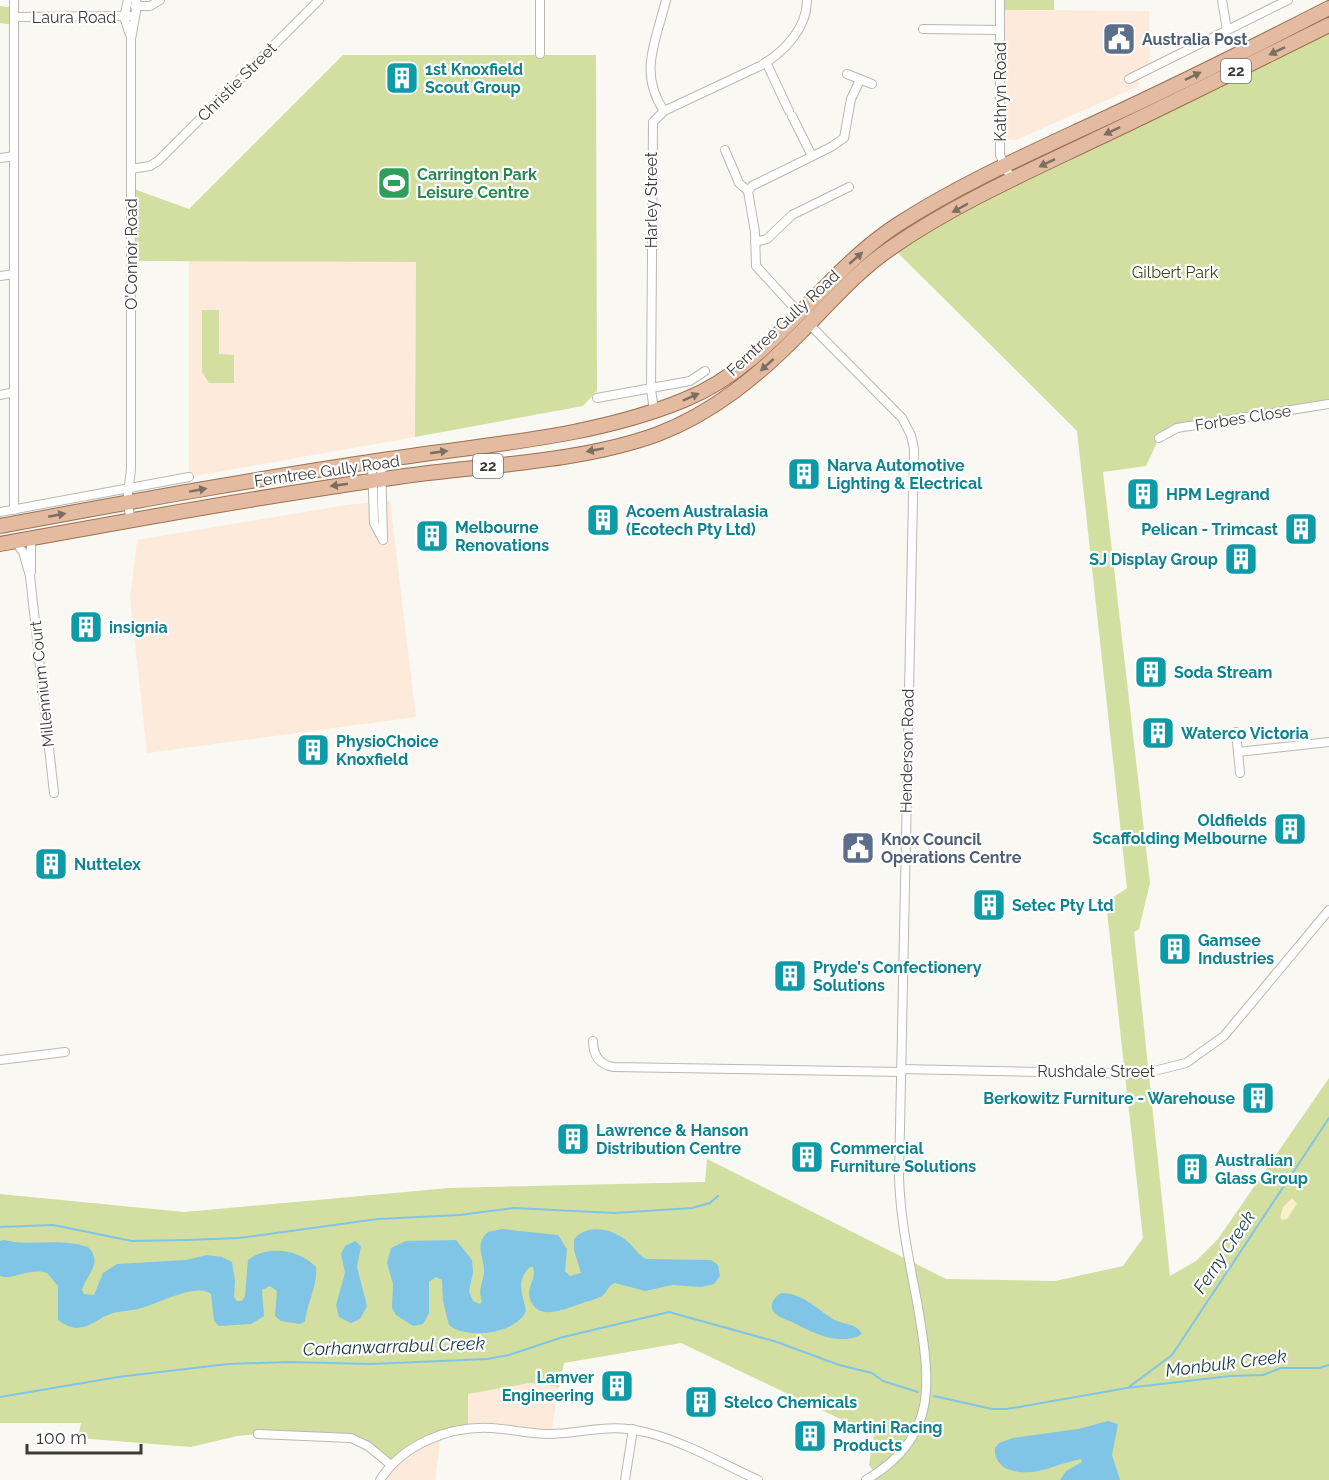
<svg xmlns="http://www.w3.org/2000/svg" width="1329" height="1480" viewBox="0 0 1329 1480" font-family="Raleway,sans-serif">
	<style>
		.commercial { fill: #feeada }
		.green { fill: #d3dea1 }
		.sand { fill: #f9efc9 }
		.water { fill: #80c5e5 }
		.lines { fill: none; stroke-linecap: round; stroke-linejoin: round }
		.stream { stroke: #80c5e5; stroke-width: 2 }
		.street-casing { stroke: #bab8b3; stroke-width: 10 }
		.primary-casing { stroke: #9c7152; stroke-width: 16 }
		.street { stroke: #fff; stroke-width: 8 }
		.primary { stroke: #e3bba0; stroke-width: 14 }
		.oneway { fill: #7e6e62 }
		.labels { text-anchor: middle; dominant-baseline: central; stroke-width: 4.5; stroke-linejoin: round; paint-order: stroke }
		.shield { fill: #fff; stroke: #757574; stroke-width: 1.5 }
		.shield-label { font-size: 15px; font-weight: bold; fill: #3a3a38 }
		.street-label { font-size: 16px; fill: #3a3a38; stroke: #fff }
		.service-label { font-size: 16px; font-weight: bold; fill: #4e5e75; stroke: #fff; text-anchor: start }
		.culture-label { font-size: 16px; font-weight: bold; fill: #0d838f; stroke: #fff; text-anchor: start }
		.leisure-label { font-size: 16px; font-weight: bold; fill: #27864d; stroke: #fff; text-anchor: start }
		.park-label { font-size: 16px; fill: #3e4416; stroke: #fff }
		.water-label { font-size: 18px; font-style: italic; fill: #193947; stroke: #fff }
	</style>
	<rect width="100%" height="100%" fill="#faf8f2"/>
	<g class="commercial">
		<path d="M1000,10L1149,11L1150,64L1136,71L1139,86L1016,140L1000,139Z"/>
		<path d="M189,261L416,262L415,437L189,477Z"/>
		<path d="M390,501L416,717L147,753L130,599L137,540L346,505Z"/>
		<path d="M530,1383L559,1387L551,1434L468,1429V1394Z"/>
		<path d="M441,1434L435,1480H380L391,1465Z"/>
	</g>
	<g class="green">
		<rect x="1004" y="0" width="50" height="10"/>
		<path d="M0,6L14,8V25L0,23Z"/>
		<path d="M1329,25V404L1177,428L1159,438L1146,466L1103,472L1150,883L1139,929L1134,932L1170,1276L1196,1261L1218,1239L1329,1078V1480H866L876,1474L869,1465L874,1435L681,1343L564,1363L559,1387L530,1383L468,1394V1429L441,1434L391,1465L360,1441L258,1434L237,1436L191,1447L78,1438L81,1423H0V1194L184,1212L449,1188L705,1182L707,1159L946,1279L1055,1281L1123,1266L1143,1238L1106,902L1127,888L1077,431L892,247Z"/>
		<path d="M343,55H596L597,391L583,406L415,437L416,262L131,261V188L189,209Z"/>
		<path d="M202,310H219V354L234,355V383H209L202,372Z"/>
	</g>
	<path class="sand" d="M1292,1198L1297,1204L1287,1219L1283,1220L1280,1218L1283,1207Z"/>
	<g class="water">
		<path d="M502,1229L558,1235L567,1249L565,1271L570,1276L581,1273L574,1250V1239C589,1223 613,1229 628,1242C635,1248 638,1255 646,1259L711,1260L718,1265L720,1276L714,1284L701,1287L672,1285L645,1291L615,1283C608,1286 608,1291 602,1296C595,1300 587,1301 580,1304C564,1309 538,1322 530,1299C526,1287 537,1279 533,1267H530C515,1281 523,1294 526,1311C516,1334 467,1340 449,1325L443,1301L442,1280L436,1277L429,1282V1313L423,1324L413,1326L396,1315L392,1308L393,1284L387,1263L391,1248L406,1241L456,1240L472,1260L473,1273L469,1291L473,1301L480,1304L482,1301C478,1289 482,1285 484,1273C485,1257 473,1245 488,1232Z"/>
		<path d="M4,1240C31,1247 56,1237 88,1247C104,1263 86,1275 82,1290L84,1294L94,1295L103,1273L117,1264L186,1260L207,1255L222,1257L232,1262L235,1281L234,1297L237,1301H242L245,1296L248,1260C267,1245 299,1249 316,1267C318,1285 307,1303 305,1321L300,1324L281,1321L275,1316L277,1291L270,1286L262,1290L264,1316L251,1324L219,1326L214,1321L211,1294C197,1282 158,1304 141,1308C132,1311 122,1311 113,1313C95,1318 83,1339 58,1320V1286L47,1273C29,1267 12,1281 0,1276V1241Z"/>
		<path d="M355,1241L361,1246L357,1267L367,1306L360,1319L351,1323L339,1317L336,1305L345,1273L341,1254L345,1246Z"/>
		<path d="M782,1293C802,1293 817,1309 833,1319C843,1325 857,1323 862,1334C841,1347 813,1333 794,1323C789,1320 782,1319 777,1315C767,1309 773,1296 782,1293Z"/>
		<path d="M1108,1421L1118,1424L1112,1455L1120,1480H1060L1066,1471L1082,1462L1081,1459C1053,1464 1034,1480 1005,1468C998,1462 994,1457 995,1448L999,1443L1013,1438L1078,1429Z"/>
	</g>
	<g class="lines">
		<g class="stream">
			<path d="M0,1227L53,1225L132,1241L187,1240L239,1238L378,1219L460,1215L514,1208L614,1213L692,1208L710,1203L718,1196"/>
			<path d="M1129,1387L1172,1355L1329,1118"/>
			<path d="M934,1396L992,1409H1007L1127,1388L1230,1376L1263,1375L1281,1368H1319L1329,1365"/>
			<path d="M0,1397L118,1377L228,1364L289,1362L371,1364L487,1359L509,1355L563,1337L669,1312L777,1342L839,1365L872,1373L883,1381L918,1392"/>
		</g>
		<g class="street-casing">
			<g id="street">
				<path d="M128,0L124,17L130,35"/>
				<path d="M540,0V54"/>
				<path d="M1000,0V155L1012,181"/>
				<path d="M1222,0L1227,30"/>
				<path d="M135,6H150L160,0"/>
				<path d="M14,17L134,16"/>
				<path d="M923,29L1000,30"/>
				<path d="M766,62L789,111"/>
				<path d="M847,74L872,84"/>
				<path d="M1129,79L1288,0"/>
				<path d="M664,111C638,73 656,41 666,0"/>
				<path d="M792,116L812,156"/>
				<path d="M725,150L739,183L748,191"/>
				<path d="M0,158L14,156"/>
				<path d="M131,169L150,166L158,161L319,0"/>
				<path d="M755,242L767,239L792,215L849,187"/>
				<path d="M0,276L14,274"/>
				<path d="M800,314L756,266L755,232L748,191L752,186L831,147L844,138L851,99L860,80"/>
				<path d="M809,324L902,418L911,435L914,449L899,1176C900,1220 910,1264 918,1307C930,1381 940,1436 866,1480"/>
				<path d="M0,395L14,392"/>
				<path d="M597,398L690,381L705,371"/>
				<path d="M654,411L651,389L653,122L664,111L762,65C785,51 807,28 807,0"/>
				<path d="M1159,438L1177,428L1329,404"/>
				<path d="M381,460L383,539"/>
				<path d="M372,462L374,523L383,540"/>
				<path d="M14,510V0"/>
				<path d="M0,512L189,477"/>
				<path d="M131,519L127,502L131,469V39L137,6L136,0"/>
				<path d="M15,541L23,552L30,576L54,793"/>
				<path d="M31,572V538"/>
				<path d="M1236,732L1240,773"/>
				<path d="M1238,752L1329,742"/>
				<path d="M593,1041C593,1055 599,1065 614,1067L901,1072"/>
				<path d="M0,1060L65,1052"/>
				<path d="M901,1069L1142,1074L1186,1063L1224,1036L1329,910"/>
				<path d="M258,1434L351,1438L368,1446L391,1465"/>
				<path d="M380,1480C403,1444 449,1426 491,1428C510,1429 530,1434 550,1434C588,1433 608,1422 649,1433C687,1443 723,1464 758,1480"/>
				<path d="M625,1480L633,1429"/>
			</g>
		</g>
		<g class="primary-casing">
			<g id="primary">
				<path d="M0,526C130,502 259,478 390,459C487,444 592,438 684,400C773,364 819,276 897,225C965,181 1040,149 1112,115C1185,81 1257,45 1329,8"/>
				<path d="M0,544C132,520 264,496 398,477C481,465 579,463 658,434C713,413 759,375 800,333C829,304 857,271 891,248C953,205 1025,173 1092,141C1171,104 1250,64 1329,25"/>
			</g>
		</g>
		<use href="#street" class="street"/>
		<use href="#primary" class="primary"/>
	</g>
	<defs><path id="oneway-solid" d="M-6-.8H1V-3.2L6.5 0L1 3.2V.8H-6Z" transform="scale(1.5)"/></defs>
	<g class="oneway">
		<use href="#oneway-solid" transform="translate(1277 51) rotate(154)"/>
		<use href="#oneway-solid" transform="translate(1193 76) rotate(-26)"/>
		<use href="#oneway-solid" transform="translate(1112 131) rotate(154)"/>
		<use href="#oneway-solid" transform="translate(1047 163) rotate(154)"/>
		<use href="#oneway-solid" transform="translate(960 208) rotate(151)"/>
		<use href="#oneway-solid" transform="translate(856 258) rotate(-41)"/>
		<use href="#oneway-solid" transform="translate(767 365) rotate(138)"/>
		<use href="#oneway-solid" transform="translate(691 397) rotate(-24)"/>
		<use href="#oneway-solid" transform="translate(595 450) rotate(170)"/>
		<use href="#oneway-solid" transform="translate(439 452) rotate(-8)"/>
		<use href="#oneway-solid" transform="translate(339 485) rotate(172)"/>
		<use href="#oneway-solid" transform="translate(198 490) rotate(-10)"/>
		<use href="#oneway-solid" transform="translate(57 515) rotate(-11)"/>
	</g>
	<defs>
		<g id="civic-square" transform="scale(1.725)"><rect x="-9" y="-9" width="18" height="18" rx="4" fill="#5c6f8a" stroke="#fff"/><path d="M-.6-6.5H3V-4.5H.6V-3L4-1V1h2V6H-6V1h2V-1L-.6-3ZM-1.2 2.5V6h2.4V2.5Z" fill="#fff"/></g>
		<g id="building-square" transform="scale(1.725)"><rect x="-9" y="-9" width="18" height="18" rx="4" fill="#0f9aa8" stroke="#fff"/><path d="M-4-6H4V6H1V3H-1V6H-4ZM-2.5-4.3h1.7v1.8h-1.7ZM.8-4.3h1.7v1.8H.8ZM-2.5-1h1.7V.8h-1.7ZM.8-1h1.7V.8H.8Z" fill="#fff"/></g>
		<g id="stadium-square" transform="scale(1.725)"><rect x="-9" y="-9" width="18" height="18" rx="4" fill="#2e9e5b" stroke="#fff"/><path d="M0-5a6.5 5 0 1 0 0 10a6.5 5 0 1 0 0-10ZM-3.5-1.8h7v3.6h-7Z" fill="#fff"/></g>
	</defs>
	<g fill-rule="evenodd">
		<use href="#civic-square" x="1119" y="39"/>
		<use href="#building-square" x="402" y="78"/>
		<use href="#stadium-square" x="394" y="183"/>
		<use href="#building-square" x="804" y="474"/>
		<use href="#building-square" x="1143" y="494"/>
		<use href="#building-square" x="603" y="520"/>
		<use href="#building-square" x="1301" y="529"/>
		<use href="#building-square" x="432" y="536"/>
		<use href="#building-square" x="1241" y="559"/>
		<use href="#building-square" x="86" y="627"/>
		<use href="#building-square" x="1151" y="672"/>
		<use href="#building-square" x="1158" y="733"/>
		<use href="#building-square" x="313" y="750"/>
		<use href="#building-square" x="1290" y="829"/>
		<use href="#civic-square" x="858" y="848"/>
		<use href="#building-square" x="51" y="864"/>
		<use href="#building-square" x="989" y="905"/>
		<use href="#building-square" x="1175" y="949"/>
		<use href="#building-square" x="790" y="976"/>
		<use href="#building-square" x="1258" y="1098"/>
		<use href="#building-square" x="573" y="1139"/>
		<use href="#building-square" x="807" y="1157"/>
		<use href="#building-square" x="1192" y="1169"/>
		<use href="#building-square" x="617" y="1386"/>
		<use href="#building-square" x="701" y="1402"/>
		<use href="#building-square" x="810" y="1436"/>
	</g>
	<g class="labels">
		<g class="shield">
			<rect x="1221" y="59" width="30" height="24" rx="4.5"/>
			<rect x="473" y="454" width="30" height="24" rx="4.5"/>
		</g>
		<g class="shield-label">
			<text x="1236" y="71">22</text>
			<text x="488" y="466">22</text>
		</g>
		<g class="street-label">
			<text x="74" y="17">Laura Road</text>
			<text transform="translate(237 82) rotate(-45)">Christie Street</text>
			<text transform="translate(1000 92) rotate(-90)">Kathryn Road</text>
			<text transform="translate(651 200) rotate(-90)">Harley Street</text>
			<text transform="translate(131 254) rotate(-90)">O'Connor Road</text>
			<text transform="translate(783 323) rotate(-43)">Ferntree Gully Road</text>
			<text transform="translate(1243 418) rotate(-9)">Forbes Close</text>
			<text transform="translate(327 471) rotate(-8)">Ferntree Gully Road</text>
			<text transform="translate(42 684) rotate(-96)">Millennium Court</text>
			<text transform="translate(907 751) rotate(-89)">Henderson Road</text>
			<text x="1096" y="1071">Rushdale Street</text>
		</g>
		<g class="service-label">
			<text x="1142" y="39">Australia Post</text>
			<text x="881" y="839">Knox Council<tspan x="881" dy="18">Operations Centre</tspan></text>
		</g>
		<g class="culture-label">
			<text x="425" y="69">1st Knoxfield<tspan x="425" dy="18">Scout Group</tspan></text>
			<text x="827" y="465">Narva Automotive<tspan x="827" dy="18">Lighting &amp; Electrical</tspan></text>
			<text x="1166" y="494">HPM Legrand</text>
			<text x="626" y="511">Acoem Australasia<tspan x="626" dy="18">(Ecotech Pty Ltd)</tspan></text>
			<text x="455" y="527">Melbourne<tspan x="455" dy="18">Renovations</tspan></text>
			<text x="1278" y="529" text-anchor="end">Pelican - Trimcast</text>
			<text x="1218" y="559" text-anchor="end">SJ Display Group</text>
			<text x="109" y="627">insignia</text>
			<text x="1174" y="672">Soda Stream</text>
			<text x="1181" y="733">Waterco Victoria</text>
			<text x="336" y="741">PhysioChoice<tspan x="336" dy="18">Knoxfield</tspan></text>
			<text x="1267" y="820" text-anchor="end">Oldfields<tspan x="1267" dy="18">Scaffolding Melbourne</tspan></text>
			<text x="74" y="864">Nuttelex</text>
			<text x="1012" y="905">Setec Pty Ltd</text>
			<text x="1198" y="940">Gamsee<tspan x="1198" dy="18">Industries</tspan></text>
			<text x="813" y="967">Pryde's Confectionery<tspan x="813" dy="18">Solutions</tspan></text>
			<text x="1235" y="1098" text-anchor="end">Berkowitz Furniture - Warehouse</text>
			<text x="596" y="1130">Lawrence &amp; Hanson<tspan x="596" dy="18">Distribution Centre</tspan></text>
			<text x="830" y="1148">Commercial<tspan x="830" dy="18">Furniture Solutions</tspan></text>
			<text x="1215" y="1160">Australian<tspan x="1215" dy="18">Glass Group</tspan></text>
			<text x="594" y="1377" text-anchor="end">Lamver<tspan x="594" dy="18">Engineering</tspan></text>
			<text x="724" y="1402">Stelco Chemicals</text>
			<text x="833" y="1427">Martini Racing<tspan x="833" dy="18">Products</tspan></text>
		</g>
		<g class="leisure-label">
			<text x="417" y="174">Carrington Park<tspan x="417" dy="18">Leisure Centre</tspan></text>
		</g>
		<g class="park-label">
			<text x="1175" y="272">Gilbert Park</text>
		</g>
		<g class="water-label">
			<text transform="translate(1224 1252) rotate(-56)">Ferny Creek</text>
			<text transform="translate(394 1346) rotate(-2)">Corhanwarrabul Creek</text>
			<text transform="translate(1226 1363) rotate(-7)">Monbulk Creek</text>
		</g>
	</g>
	<path d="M27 1444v9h114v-9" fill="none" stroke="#3a3a38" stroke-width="3"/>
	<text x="36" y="1444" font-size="18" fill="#3a3a38" stroke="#ffffff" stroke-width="4.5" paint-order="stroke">100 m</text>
</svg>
